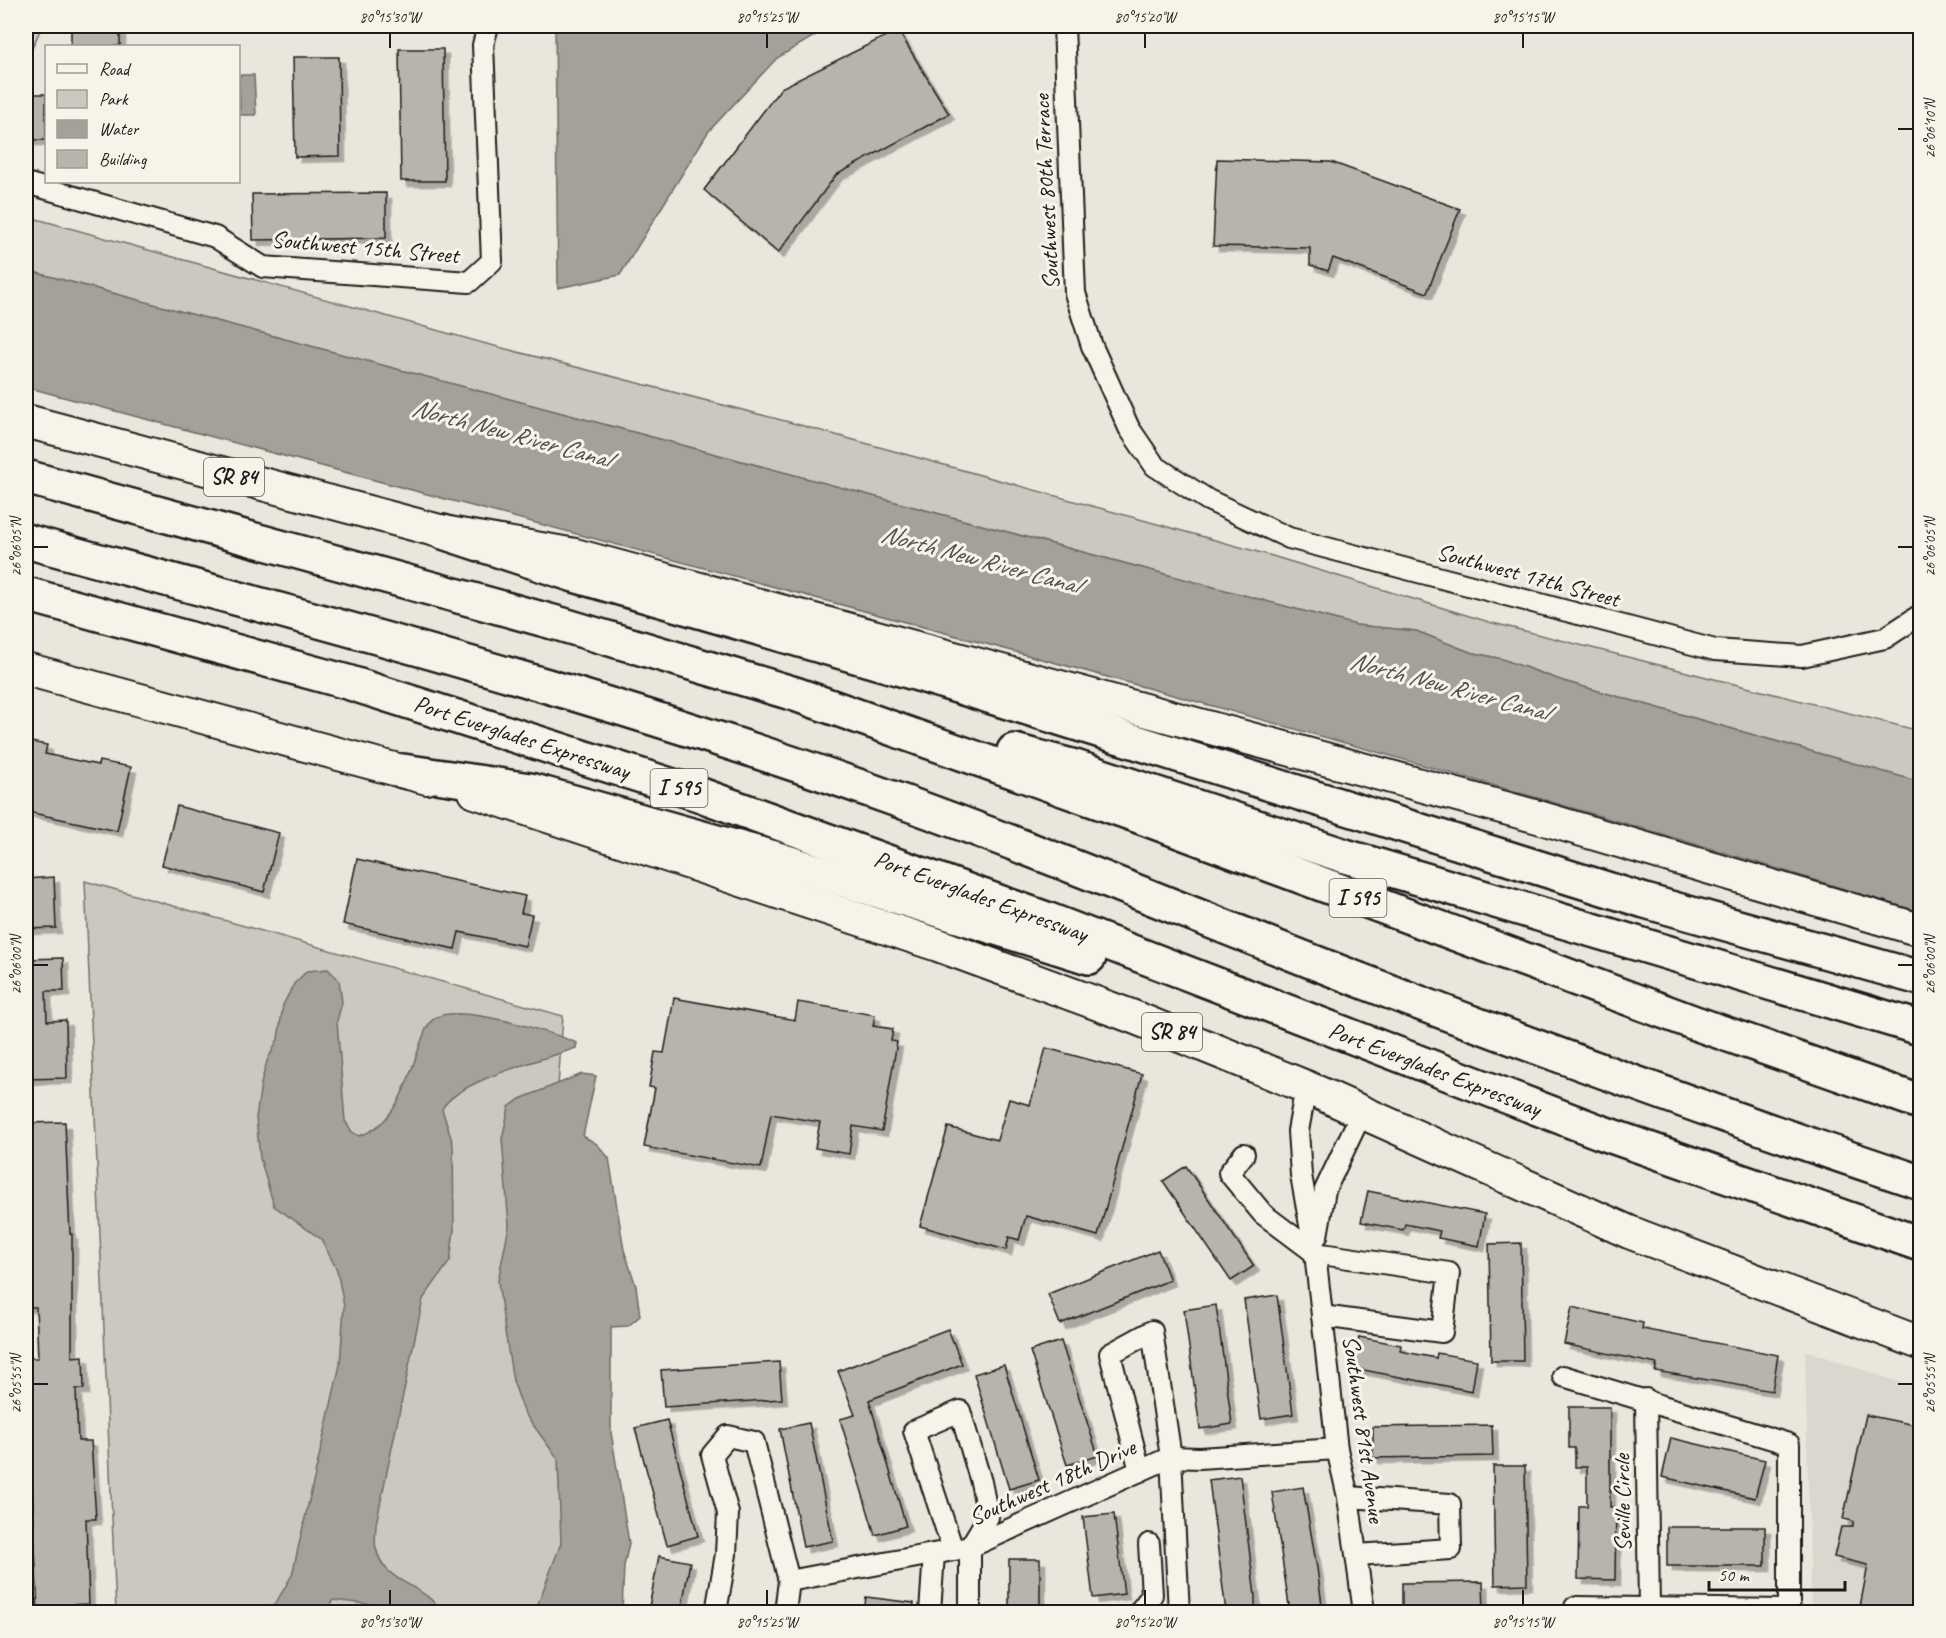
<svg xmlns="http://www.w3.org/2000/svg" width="1946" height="1638" viewBox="0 0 1946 1638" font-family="Caveat,sans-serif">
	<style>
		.built { fill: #dad7ce }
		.green { fill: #ccc8c0; stroke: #74726e; stroke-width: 1.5 }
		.water { fill: #a3a19a; stroke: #6d6c68; stroke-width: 1.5 }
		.building { fill: #b6b4ac; stroke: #1c1c1c; stroke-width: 1.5; filter: url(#shadow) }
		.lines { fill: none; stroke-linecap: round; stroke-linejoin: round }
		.street-casing { stroke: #1c1c1c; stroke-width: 24 }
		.primary-casing { stroke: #1c1c1c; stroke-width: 36 }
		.highway-casing { stroke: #1c1c1c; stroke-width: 38 }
		.street { stroke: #f7f3e8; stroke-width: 20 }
		.primary { stroke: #f7f3e8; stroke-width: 32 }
		.highway { stroke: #f7f3e8; stroke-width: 33 }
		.ticks { fill: none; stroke: #1c1c1c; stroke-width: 2 }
		.labels { text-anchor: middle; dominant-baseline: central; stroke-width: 6; stroke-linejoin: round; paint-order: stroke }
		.shield { fill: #f7f3e8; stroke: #5e5c59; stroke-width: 1.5 }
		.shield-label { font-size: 22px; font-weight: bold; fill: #1c1c1c }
		.street-label { font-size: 24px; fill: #1c1c1c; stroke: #f7f3e8 }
		.water-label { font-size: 26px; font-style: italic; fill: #52514e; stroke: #f7f3e8 }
		.neatline { fill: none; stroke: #1c1c1c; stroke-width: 2 }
		.ticks-label { font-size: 15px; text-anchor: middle; fill: #1c1c1c }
	</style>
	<defs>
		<filter id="shadow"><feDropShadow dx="5.5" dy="5.5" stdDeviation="0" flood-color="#0004"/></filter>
	</defs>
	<rect width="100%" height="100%" fill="#eae6dc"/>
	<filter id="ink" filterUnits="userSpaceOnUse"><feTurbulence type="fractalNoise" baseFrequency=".0167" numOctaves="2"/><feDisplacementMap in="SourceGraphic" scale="12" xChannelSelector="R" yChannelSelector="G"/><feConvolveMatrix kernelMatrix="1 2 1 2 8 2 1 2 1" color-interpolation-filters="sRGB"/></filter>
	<g filter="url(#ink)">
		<path class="built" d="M1805,1350L1920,1389V1612H1811Z"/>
		<g class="green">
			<path d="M26,26H42L29,55L26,54Z"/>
			<path d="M26,216L483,343L789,422L1269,555L1489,622L1920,731V782L1563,681L1502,659L1470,652L1416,631L1356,625L26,270Z"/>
			<path d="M85,881L563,1016L555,1129L599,1612H116Z"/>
		</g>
		<g class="water">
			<path d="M555,26H831L777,58L708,132L620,275L558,288Z"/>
			<path d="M239,75H254L256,115H240Z"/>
			<path d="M26,270L1356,625L1416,631L1470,652L1502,659L1563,681L1920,782V912C1294,719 658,557 26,387Z"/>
			<path d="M328,969L339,980L342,1002L337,1021L345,1121L352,1132L359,1136C397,1124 408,1080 420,1045C423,1036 427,1023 435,1018C458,1003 552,1032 577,1043L576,1048C543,1060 459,1079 442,1109L453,1144L454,1230L450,1261L423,1299L376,1524C376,1531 374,1541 376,1548C384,1586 427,1583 440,1612H398L382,1606L333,1600L325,1612H266L277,1601L292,1575L340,1365L344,1306L337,1270L321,1239L274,1206L260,1158L256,1118L261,1084L267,1061L278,1039L283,1005L294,984L307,971Z"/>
			<path d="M582,1074L596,1076L583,1136L597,1144L609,1158L624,1250L636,1286L640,1316L628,1326L611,1327V1432L629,1543L624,1566L622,1612H535L561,1543L558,1459L525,1414L513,1381L504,1325L498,1281L509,1226L502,1139L509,1107L520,1099Z"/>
		</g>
		<g class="building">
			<rect x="71" y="26" width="49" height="20"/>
			<path d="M898,30L949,114L836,175L778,253L704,190L781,88Z"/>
			<path d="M399,49H443L445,181H401Z"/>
			<path d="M293,57H339L340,156L295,157Z"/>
			<rect x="26" y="94" width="20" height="46"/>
			<path d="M1217,159L1331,162L1460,209L1427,293L1333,258L1328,271L1310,265V248L1213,246Z"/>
			<path d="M386,193V238L253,240L252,194Z"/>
			<path d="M26,741L47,745L45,754L98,765L99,761L131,767L117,831L28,812L30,802L26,801Z"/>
			<path d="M177,806L279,833L264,892L162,865Z"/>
			<path d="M357,859L525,896L521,913L532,915L525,946L459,932L455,949L343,924Z"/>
			<path d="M54,877L56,928L26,929V879Z"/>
			<path d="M63,958L64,991H46L47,1021L66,1020L67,1078L26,1079V959Z"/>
			<path d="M674,998L795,1020L798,1002L875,1015L873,1026L893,1029L891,1041L897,1042L882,1131L853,1126L849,1154L815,1148L820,1122L771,1114L761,1168L644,1147L655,1088L649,1087L655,1052L664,1053Z"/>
			<path d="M1046,1048L1142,1074L1098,1236L1026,1216L1019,1240L1009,1237L1006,1250L920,1226L948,1127L997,1140L1009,1099L1030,1105Z"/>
			<path d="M65,1122L70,1234H72V1357L83,1356L84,1389H76L78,1441H91L96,1519H86L89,1604L66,1605L67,1612H38L26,1358H38L36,1307H26V1123Z"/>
			<path d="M1186,1166L1254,1266L1231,1281L1163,1181Z"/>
			<path d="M1368,1191L1485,1214L1479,1246L1438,1238L1440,1231L1405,1224L1403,1230L1361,1222Z"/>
			<path d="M1521,1243L1523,1361H1491L1489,1244Z"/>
			<path d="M1158,1250L1170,1280L1060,1324L1048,1294Z"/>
			<path d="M1277,1295L1293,1414L1261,1419L1244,1300Z"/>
			<path d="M1216,1305L1232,1424L1200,1429L1184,1310Z"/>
			<path d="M1572,1307L1643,1323L1642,1329L1778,1355L1772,1391L1655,1371L1657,1364L1564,1344Z"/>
			<path d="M948,1329L962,1364L869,1400L906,1526L875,1535L840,1419L855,1415L838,1371Z"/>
			<path d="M1359,1337L1401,1345L1400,1351L1436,1358L1437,1353L1477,1360L1472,1391L1353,1368Z"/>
			<path d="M1061,1341L1098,1456L1067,1465L1030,1351Z"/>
			<path d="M779,1362L782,1399L664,1407L661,1370Z"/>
			<path d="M1004,1365L1039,1480L1009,1489L974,1374Z"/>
			<path d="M1569,1407H1610V1507H1616L1615,1580L1578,1579L1579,1506H1587V1467H1575V1448H1569Z"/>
			<path d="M1866,1415L1920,1426V1612H1859L1868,1565L1834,1557L1841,1527H1853V1521L1843,1519Z"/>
			<path d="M667,1420L698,1536L667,1545L635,1428Z"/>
			<path d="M809,1423L833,1541L803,1547L780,1429Z"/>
			<path d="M1492,1425L1493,1456L1373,1458V1427Z"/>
			<path d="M1671,1438L1765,1460L1755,1498L1662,1477Z"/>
			<path d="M1493,1466H1525L1527,1584L1495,1585Z"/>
			<path d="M1240,1476L1255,1596V1612H1226L1209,1480Z"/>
			<path d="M1303,1487L1317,1568L1323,1612H1290L1272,1492Z"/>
			<path d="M1114,1514L1124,1594L1093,1598L1083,1517Z"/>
			<rect x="1667" y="1527" width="98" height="39"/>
			<path d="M659,1556L690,1562L681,1612H648Z"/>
			<rect x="1009" y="1559" width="31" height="53"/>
			<path d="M1483,1582L1484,1612H1402V1583Z"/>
			<path d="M866,1597L914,1603L913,1612H864Z"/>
		</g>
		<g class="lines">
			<g class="street-casing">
				<g id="street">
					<path d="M1064,26L1075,293L1092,346L1129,428L1155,466L1208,500L1289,538L1715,650L1802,656L1885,638L1920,615"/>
					<path d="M26,183L215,237L263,267L469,282L492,261L483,45L488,26"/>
					<path d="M1306,1087L1298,1131L1301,1175L1315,1253L1337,1449L1348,1497L1364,1612"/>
					<path d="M1244,1154L1229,1173L1263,1214L1315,1253L1449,1273L1442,1332L1322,1316"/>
					<path d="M1317,1236L1325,1190L1362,1112"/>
					<path d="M1563,1376L1789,1444V1612"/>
					<path d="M1646,1399L1649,1607"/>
					<path d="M1140,1471L1110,1354L1152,1331L1171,1457L1179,1612"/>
					<path d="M1348,1497L1450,1504L1451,1549L1356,1555"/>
					<path d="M953,1550L914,1431L960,1411L981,1482L988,1517L970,1547V1612"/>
					<path d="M789,1581L970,1547L1171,1457L1199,1458L1337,1449"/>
					<path d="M1575,1607L1789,1610"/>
					<path d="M716,1612L726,1554L728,1513L712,1455L728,1436L754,1442L789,1581L785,1612"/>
					<path d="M930,1612L934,1554"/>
					<path d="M1139,1612L1152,1595L1149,1544"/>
				</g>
			</g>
			<g class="primary-casing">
				<g id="primary">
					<path d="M26,421L443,532L575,555L1538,817L1920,930"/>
					<path d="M26,669L427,778"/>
					<path d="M475,792L938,945L1131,1016L1306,1087L1629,1232L1920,1343"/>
				</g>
			</g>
			<g class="highway-casing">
				<g id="highway">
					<path d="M26,477L560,624L795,694L1136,815L1695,1023L1920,1102"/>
					<path d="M443,532L574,575L925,676L1645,901L1920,978"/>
					<path d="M26,541C320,621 616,698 903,802C1057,857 1209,922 1362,981C1547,1052 1733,1120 1920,1182"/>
					<path d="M26,594L347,682L698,794L1046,919L1600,1132L1920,1244"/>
					<path d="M1014,751L1075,767L1345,856L1920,1028"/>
					<path d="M403,771L530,790L774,858L1089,957"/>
				</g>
			</g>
			<use href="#street" class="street"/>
			<use href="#primary" class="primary"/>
			<use href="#highway" class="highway"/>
		</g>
	</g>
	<path class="ticks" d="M390,33V48M767,33V48M1145,33V48M1523,33V48M1898,129H1913M33,547H48M1898,547H1913M33,965H48M1898,965H1913M33,1384H48M1898,1384H1913M390,1590V1605M767,1590V1605M1145,1590V1605M1523,1590V1605"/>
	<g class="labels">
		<g class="shield">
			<rect x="204" y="458" width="60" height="38" rx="4.5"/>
			<rect x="650.5" y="769" width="57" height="38" rx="4.5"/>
			<rect x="1329.5" y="879" width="57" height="38" rx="4.5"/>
			<rect x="1142" y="1013" width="60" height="38" rx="4.5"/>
		</g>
		<g class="shield-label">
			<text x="234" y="477">SR 84</text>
			<text x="679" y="788">I 595</text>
			<text x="1358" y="898">I 595</text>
			<text x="1172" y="1032">SR 84</text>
		</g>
		<g class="street-label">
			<text transform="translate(1046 192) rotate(-93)">Southwest 80th Terrace</text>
			<text transform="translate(365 247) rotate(5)">Southwest 15th Street</text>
			<text transform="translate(1528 575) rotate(15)">Southwest 17th Street</text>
			<text transform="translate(522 737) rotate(18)">Port Everglades Expressway</text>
			<text transform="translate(981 896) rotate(20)">Port Everglades Expressway</text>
			<text transform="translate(1435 1069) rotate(21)">Port Everglades Expressway</text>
			<text transform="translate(1364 1429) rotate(82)">Southwest 81st Avenue</text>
			<text transform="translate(1052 1482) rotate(-24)">Southwest 18th Drive</text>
			<text transform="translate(1622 1503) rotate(-91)">Seville Circle</text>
		</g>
		<g class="water-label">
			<text transform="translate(511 433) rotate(15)">North New River Canal</text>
			<text transform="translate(980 559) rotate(15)">North New River Canal</text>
			<text transform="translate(1449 686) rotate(15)">North New River Canal</text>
		</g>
	</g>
	<rect width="1946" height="1638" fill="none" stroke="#f7f3e8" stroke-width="66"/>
	<rect x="45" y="45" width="195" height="138" fill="#f7f3e8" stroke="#9f9d96" stroke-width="1.5"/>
	<rect x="57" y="64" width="30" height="9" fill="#f7f3e8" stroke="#9f9d96" stroke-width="1.5"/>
	<text x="99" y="75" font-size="18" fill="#1c1c1c">Road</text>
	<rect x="57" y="90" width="30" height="18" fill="#ccc8c0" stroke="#9f9d96" stroke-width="1.5"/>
	<text x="99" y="105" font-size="18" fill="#1c1c1c">Park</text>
	<rect x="57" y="120" width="30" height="18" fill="#a3a19a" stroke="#9f9d96" stroke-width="1.5"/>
	<text x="99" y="135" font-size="18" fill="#1c1c1c">Water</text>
	<rect x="57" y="150" width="30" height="18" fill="#b6b4ac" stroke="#9f9d96" stroke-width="1.5"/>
	<text x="99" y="165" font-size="18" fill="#1c1c1c">Building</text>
	<path d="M1709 1581v9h136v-9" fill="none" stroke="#1c1c1c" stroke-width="3"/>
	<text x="1718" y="1581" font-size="18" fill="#1c1c1c" stroke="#f7f3e8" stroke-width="4.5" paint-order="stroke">50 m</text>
	<rect x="33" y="33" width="1880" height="1572" class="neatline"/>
	<g class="ticks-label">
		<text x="390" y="22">80°15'30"W</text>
		<text x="767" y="22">80°15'25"W</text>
		<text x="1145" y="22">80°15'20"W</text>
		<text x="1523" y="22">80°15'15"W</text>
		<text transform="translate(1930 129) rotate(-90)" y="5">26°06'10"N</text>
		<text transform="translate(16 547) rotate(-90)" y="5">26°06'05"N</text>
		<text transform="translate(1930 547) rotate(-90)" y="5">26°06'05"N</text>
		<text transform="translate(16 965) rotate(-90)" y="5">26°06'00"N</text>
		<text transform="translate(1930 965) rotate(-90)" y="5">26°06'00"N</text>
		<text transform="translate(16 1384) rotate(-90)" y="5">26°05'55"N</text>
		<text transform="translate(1930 1384) rotate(-90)" y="5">26°05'55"N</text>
		<text x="390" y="1627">80°15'30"W</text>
		<text x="767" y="1627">80°15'25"W</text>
		<text x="1145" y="1627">80°15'20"W</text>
		<text x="1523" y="1627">80°15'15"W</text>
	</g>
</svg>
